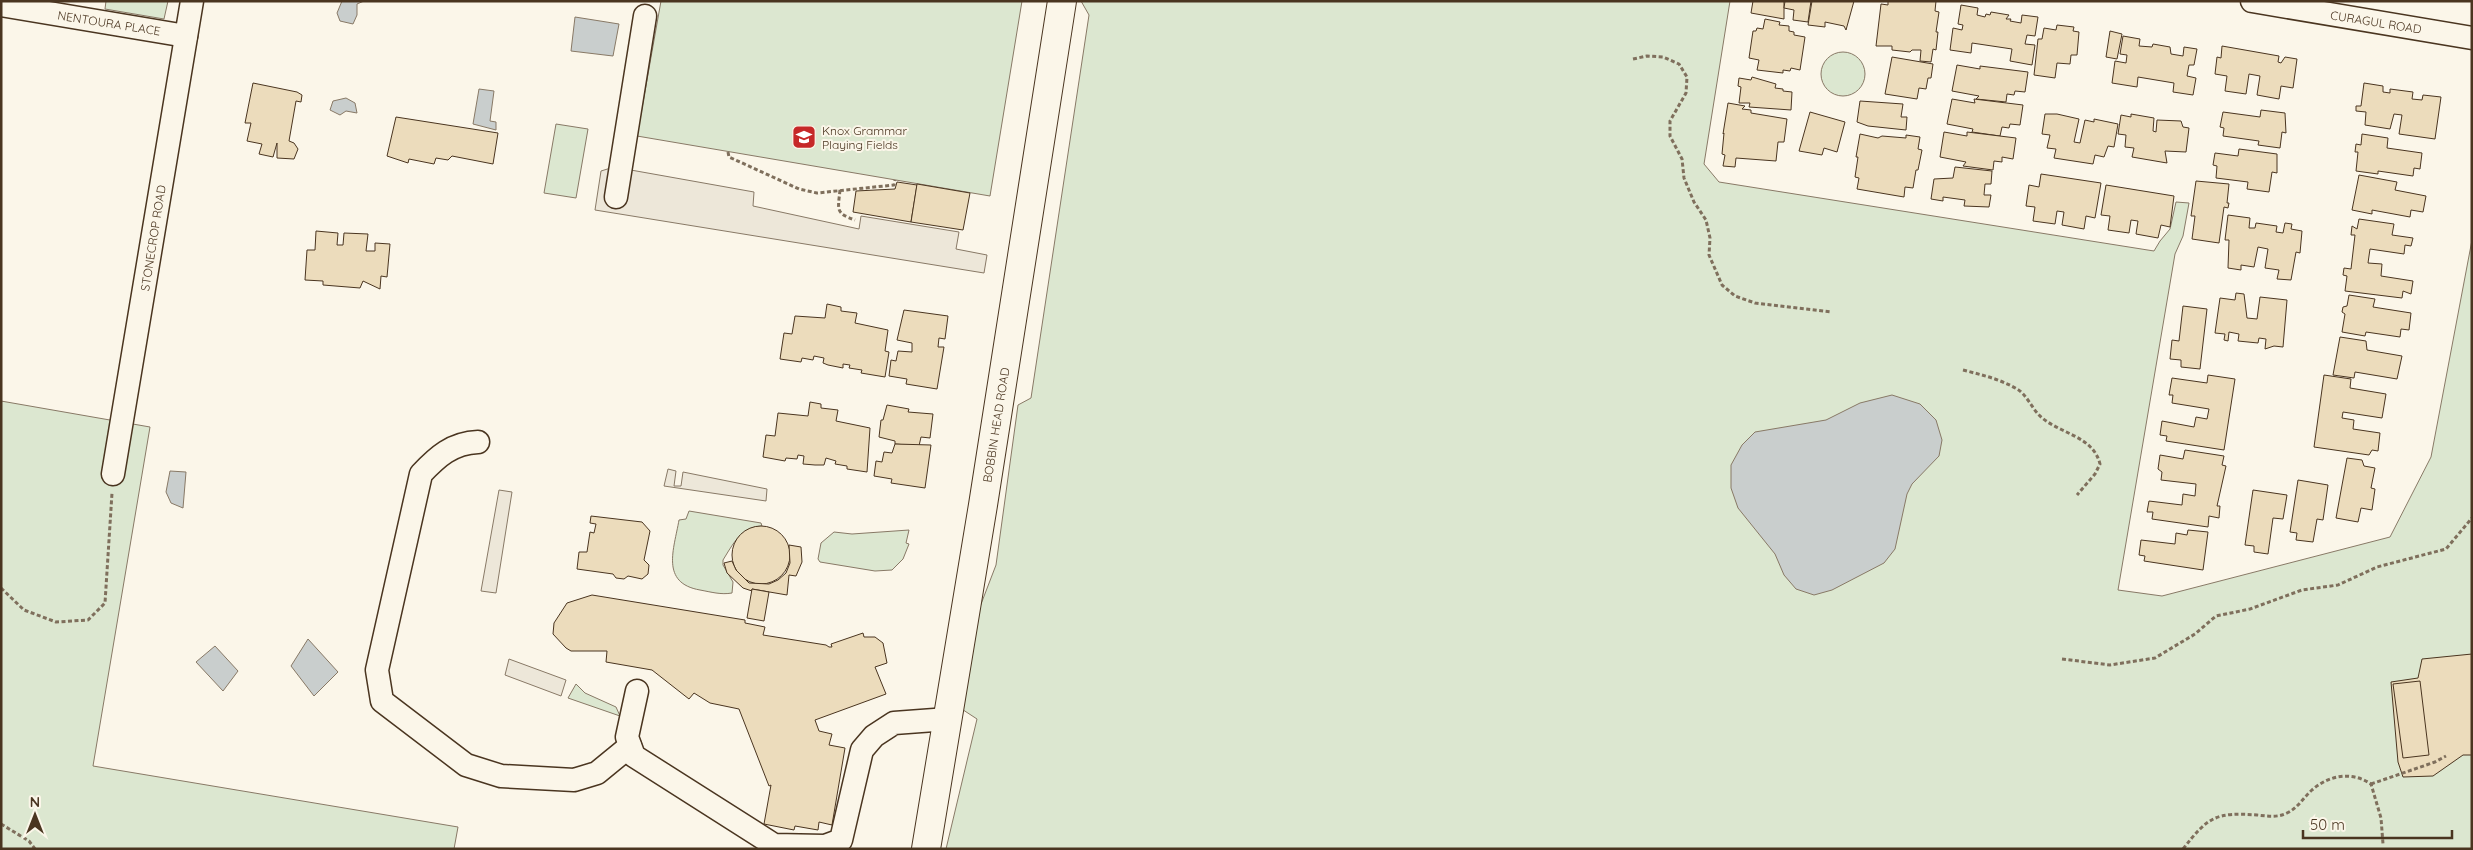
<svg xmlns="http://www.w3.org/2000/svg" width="2473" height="850" viewBox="0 0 2473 850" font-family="Quicksand,sans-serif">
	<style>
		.green { fill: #dce7d0; stroke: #887966 }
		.parking { fill: #ede7d9; stroke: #887966 }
		.water { fill: #c9cecd; stroke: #887966 }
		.building { fill: #ecdcbc; stroke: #4a3520 }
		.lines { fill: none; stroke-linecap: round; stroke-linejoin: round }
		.minor-casing { stroke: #4a3520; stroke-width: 25 }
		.major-casing { stroke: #4a3520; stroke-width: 30 }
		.path { stroke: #7f6f5c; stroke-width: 3; stroke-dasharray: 4 2.5; stroke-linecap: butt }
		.minor { stroke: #fbf6e9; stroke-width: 22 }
		.major { stroke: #fbf6e9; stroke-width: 28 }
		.labels { text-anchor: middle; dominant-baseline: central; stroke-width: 4; stroke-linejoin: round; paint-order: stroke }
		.street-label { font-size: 12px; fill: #4a3520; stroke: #fbf6e9 }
		.poi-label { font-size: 12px; fill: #4a3520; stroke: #fbf6e9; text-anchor: start }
	</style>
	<rect width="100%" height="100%" fill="#fbf6e9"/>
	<g class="green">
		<path d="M106,1H168L164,19L105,9Z"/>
		<path d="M661,1H1022L990,196L637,136Z"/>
		<path d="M1081,1H1730L1704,164L1719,182L2154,251L2160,241L2170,229L2176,202L2189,203L2183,236L2175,254L2118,590L2162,596L2390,537L2431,457L2472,240V849H946L977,719L945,698L996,565L1018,405L1031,398L1089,15Z"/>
		<circle cx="1843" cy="74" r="22"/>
		<path d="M556,124L588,129L576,198L544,193Z"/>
		<path d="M1,401L150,427L93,766L458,827L454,849H1Z"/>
		<path d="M689,511L761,523L762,526C741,527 733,544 723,560V565L733,582L732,593C721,595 711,592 700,590C660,583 674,549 679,520L686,519Z"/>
		<path d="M909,530L906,543L909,544L903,559L892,570L875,571L820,562L818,559L821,543L834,532L852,534Z"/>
		<path d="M576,684L585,693L616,707L620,716L568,698Z"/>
	</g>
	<g class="parking">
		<path d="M614,167L754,192L753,206L859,229L861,216L959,232L956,249L987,255L984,273L595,210L601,171Z"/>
		<path d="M668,469L676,471L674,486H681L683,472L767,489L766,501L664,486Z"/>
		<path d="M499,490L512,492L496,593L481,591Z"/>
		<path d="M509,659L566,680L561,696L505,675Z"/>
	</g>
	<g class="water">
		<path d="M342,1H364L357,4V15L353,24L340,21L337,13Z"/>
		<path d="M575,17L619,24L613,56L571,51Z"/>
		<path d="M479,89L494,91L490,121L496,122V130L473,124Z"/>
		<path d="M346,98L355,103L357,113L346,111L340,115L330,110L333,101Z"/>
		<path d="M1892,395L1920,404L1936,420L1942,440L1939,456L1912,484L1907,494L1895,549L1884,563L1832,590L1814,595L1796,589L1784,575L1775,554L1738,508L1731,488V465L1742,445L1755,432L1826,420L1860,403Z"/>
		<path d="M170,471L186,472L183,508L171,503L166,492Z"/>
		<path d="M308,639L338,672L314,696L291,666Z"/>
		<path d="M215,646L238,671L223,691L196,662Z"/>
	</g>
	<g class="building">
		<path d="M1753,1H1784V19L1751,13Z"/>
		<path d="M1785,1H1811L1808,22L1793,20L1794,10L1784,8Z"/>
		<path d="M1812,1H1854L1846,30L1844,26L1825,22V27L1808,25Z"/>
		<path d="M1888,1H1936L1935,11L1939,12L1936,32H1938L1936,50L1933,49L1931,62L1920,61L1921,50H1912L1910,52L1892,50V46H1876L1881,4L1888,5Z"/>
		<path d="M1961,5L1978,8L1977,15L1985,17L1986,14L1990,15L1991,12L2009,15L2006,19H2011L2010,21L2021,23L2022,15L2038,17L2035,36L2027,35L2025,44L2035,45L2032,65L2010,61L2012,49L1972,43L1971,53L1950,50L1953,28L1962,30L1963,25L1958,24Z"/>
		<path d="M1765,19L1780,22L1779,25L1789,26V31L1794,32V35L1805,37L1800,70L1791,68L1790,71L1783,70V73L1757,70L1759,60L1749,58L1753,31H1756L1757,28L1763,29Z"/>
		<path d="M2057,25L2074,27L2073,31L2079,32L2077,55H2071L2070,64L2057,63L2055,78L2034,75L2038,39H2042L2044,28L2056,30Z"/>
		<path d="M2110,31L2122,34L2117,59L2106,57Z"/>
		<path d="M2123,36L2140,39L2139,46L2152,47L2153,44L2170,47L2171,54L2183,56L2184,47L2197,49L2194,65H2189L2187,76L2196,78L2193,95L2173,92L2174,83L2138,77L2137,87L2112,83L2115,61L2126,63L2127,55L2120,54Z"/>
		<path d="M2222,46L2279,56L2278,62L2281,63L2285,57L2297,59L2293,88L2281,86L2279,99L2257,95L2260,76L2249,74L2246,94L2225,91L2227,76L2215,74L2217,57L2221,58Z"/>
		<path d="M1892,57L1933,64L1931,78H1928L1926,89L1919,88L1917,99L1885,94Z"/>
		<path d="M1957,65L1980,69V66L2028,72L2025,92L2015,91L2014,95L2007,94L2006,102L1976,99L1979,96L1952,91Z"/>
		<path d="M1752,77L1776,84L1775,88L1783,89V91L1792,92L1791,110L1749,107L1750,103H1739L1741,87L1738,86L1739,78L1751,80Z"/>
		<path d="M253,83L297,92L302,95L301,102L296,101L289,141L294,143L298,149L294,159L277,158V143L273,157L259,154L262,144L247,141L251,123H245Z"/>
		<path d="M2364,83L2383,86V92L2390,93V89L2413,92L2412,99L2422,100L2423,95L2441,97L2435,139L2399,134L2402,115L2394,114L2390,129L2365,125L2366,112L2356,111V106H2361Z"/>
		<path d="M1952,99L1975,103L1974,99L2023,105L2020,125L2010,124L2009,128L2002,127L2000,136L1972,132L1973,129L1947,124Z"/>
		<path d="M1860,101L1903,104L1901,117H1907L1906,130L1868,126L1857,122Z"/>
		<path d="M1728,103L1745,106L1742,109L1751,110V113L1787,119L1784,142H1778L1776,161L1736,158L1735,167L1723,166L1725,155L1722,154L1724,133L1723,134Z"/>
		<path d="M2261,110L2285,113L2286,133L2282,132L2280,148L2258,145L2259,141L2223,136L2224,128L2220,127L2223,112L2260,117Z"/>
		<path d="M1810,112L1845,122L1837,152L1824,148L1822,155L1799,151Z"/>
		<path d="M2045,114H2057L2079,119L2074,142L2080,143L2085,120L2094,122V119L2118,124L2114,147L2108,146L2104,157L2095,155L2093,164L2054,158L2056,149L2047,148L2050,135L2042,134Z"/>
		<path d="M2131,114L2154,118L2153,131L2156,132L2157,120L2181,121L2183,127L2189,128L2186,152L2165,151L2167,163L2132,157L2134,148L2125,147L2126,135L2118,134L2121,115L2131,117Z"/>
		<path d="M396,117L498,133L493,164L452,156L448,160L436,158L434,164L409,159L408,163L387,156Z"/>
		<path d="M1944,132L1967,136V132L2016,138L2013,159L2002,157V162L1994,161L1993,170L1963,166L1966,162L1940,157Z"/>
		<path d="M1860,134L1878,138L1882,136L1906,138V135L1920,137L1918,149L1922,150L1918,170H1916L1913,188L1905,187L1904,197L1857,189L1859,178L1855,177L1858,157H1856Z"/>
		<path d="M2362,134L2388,138L2387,148L2422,153L2420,169L2414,168L2413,176L2378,171V174L2356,171L2358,152H2355L2356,144L2361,145Z"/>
		<path d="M2239,149L2277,154V173L2272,172L2269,192L2247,189L2248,182L2216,178L2217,166L2213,165L2215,153L2238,156Z"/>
		<path d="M1955,167L1992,171L1991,184H1985L1984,195H1991L1989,207L1964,206L1965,200L1943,197V201L1931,199L1934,179L1953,178Z"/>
		<path d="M2041,174L2101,183L2095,218L2086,216L2084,229L2062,225L2064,212L2057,211L2055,224L2033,221L2035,207L2026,206L2029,185L2039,187Z"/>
		<path d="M2359,175L2397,182L2395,190L2426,196L2423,212L2411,210L2410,217L2372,210V214L2352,210Z"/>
		<path d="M2196,181L2229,184L2227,203H2229L2228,208L2224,207L2219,243L2192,239L2195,216H2191Z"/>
		<path d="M897,182L917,185L911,222L853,212L856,191L895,189Z"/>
		<path d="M917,184L970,193L963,230L911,222Z"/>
		<path d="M2106,185L2174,196L2170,227L2161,225L2158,238L2136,234L2138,221L2131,220L2129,233L2108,230L2110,216L2101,215Z"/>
		<path d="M2228,215L2250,218L2249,228H2255L2256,223L2277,226L2276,232L2283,233L2285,223L2292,224L2291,229L2302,231L2300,253L2296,252L2291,280L2277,279L2279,270L2265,268L2268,249L2258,247L2254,267L2241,265V270L2228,268L2229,240H2225Z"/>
		<path d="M2359,219L2394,224L2392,235L2413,238L2411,246L2405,245L2404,254L2370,249L2368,263L2382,264L2381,276L2413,281L2411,294L2403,291L2402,298L2345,291L2347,276L2343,275L2344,268L2351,269L2355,235H2351L2352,226L2357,229Z"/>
		<path d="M316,231L338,233L337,245H343L344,233L368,234L366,251H375V243L390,244L387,277L381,276L380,289L363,281L360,288L323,285V281L305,280L307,250H315Z"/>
		<path d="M2236,293L2244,294L2247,318L2257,319L2260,297L2287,300L2283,347L2274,346L2265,349L2266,339L2259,338L2258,343L2238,341L2239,334L2229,332L2228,341L2224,340L2225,334L2215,333L2220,298L2235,300Z"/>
		<path d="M2349,295L2375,299L2373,307L2411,313L2409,330L2401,329L2400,337L2366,332L2365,336L2342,332L2345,314L2342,312L2343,307L2347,306Z"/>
		<path d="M827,304L841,307V311L857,313L855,323L888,330L885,351L889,352L885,377L861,373L862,370L849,368L850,365L843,364V368L828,365L823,363L824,358L814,356L813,360L802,358L801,362L780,359L784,333L792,334L795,316L825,318Z"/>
		<path d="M2183,306L2207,309L2200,369L2181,367V360L2170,359L2172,340L2179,341Z"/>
		<path d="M904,310L948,316L945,339L939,338L938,347H944L937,389L906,384L907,379L889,376L891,360L896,361L898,351L912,352V343L897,340Z"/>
		<path d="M2340,337L2366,341L2367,350L2402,356L2397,379L2355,372L2354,378L2333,375Z"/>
		<path d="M2208,375L2235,379L2224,450L2166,441L2167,436L2160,435L2162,421L2194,427L2196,417L2207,419L2209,409L2172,403L2173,395H2169L2172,378L2207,383Z"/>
		<path d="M2324,375L2351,379L2350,388L2386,394L2382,418L2343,412L2342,418L2354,420L2353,429L2380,433L2378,451L2372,450L2369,455L2314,447Z"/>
		<path d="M810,402L821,404V408L838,410L836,421L870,428L867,472L847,469V466L835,464L836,461L826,458L824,465H815L803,464L804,456L798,455L797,459L786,458L785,461L763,457L766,435L775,436L778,413L808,416Z"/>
		<path d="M887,405L909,409L908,412L933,414L930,438L921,437L919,446L895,444V441L879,437L881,420H883Z"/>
		<path d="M895,444L931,445L925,488L891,483L892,479L874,476L876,461L882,462L884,452L892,453Z"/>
		<path d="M2185,450L2224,456L2222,465L2226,466L2217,506H2220L2219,518L2209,516L2208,527L2152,519L2153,512H2147L2149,501L2182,505L2183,494L2195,496L2196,484L2161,480L2162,472L2158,469L2160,455L2183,459Z"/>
		<path d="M2347,458L2362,460L2364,466L2375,468L2371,488L2375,489L2372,510L2361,508L2358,522L2336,518Z"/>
		<path d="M2298,480L2328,485L2323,520L2317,519L2313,542L2296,540L2297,533L2290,532Z"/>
		<path d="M2253,490L2287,495L2283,519L2273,518L2268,554L2254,552V546L2245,545Z"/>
		<path d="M591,516L642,522L650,531L644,560L649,565L648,574L642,579L628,576L624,579L616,578L613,574L577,569L579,552H587L590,532L594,533L596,524L590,523Z"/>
		<circle cx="761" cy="555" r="29"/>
		<path d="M2188,530L2208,532L2203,570L2144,561L2145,556L2139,555L2141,540L2175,544L2176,533L2187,535Z"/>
		<path d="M789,545L801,547L802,562L796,576L789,575L787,595L752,589V591L743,588L727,573L724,563L732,561L736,570L749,583L769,584L778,580L786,573L790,563Z"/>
		<path d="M752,589L769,592L764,621L747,618Z"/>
		<path d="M592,595L745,620V623L765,627L763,635L826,645L829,647H832L831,644L863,633L864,637H875L883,643L887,663L875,667L886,694L815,720L819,731L832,734L829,745L845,748L832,825L819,822L818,830L795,826L794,830L764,824L771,785L769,786L739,709L710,703L694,693L689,699L652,670L606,662L607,651H571L566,648L553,634L554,623L567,603Z"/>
		<path d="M2472,654V755H2463L2433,776L2403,777L2398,762L2391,682L2418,678L2422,659Z"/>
		<path d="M2420,681L2429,755L2403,758L2393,684Z"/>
	</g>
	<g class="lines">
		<g class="minor-casing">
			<g id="minor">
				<path d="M2252,1L2472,38"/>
				<path d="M1,5L186,36"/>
				<path d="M616,197L645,16"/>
				<path d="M478,442C452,443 437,457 421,474L377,670L382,701L466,765L501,776L574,780L597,773L630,746"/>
				<path d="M113,474L192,1"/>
				<path d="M637,691L627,737L634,756L774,845L825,846L841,840L862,750L874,736L894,723L948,719"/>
			</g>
		</g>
		<g class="major-casing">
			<path id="major" d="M926,849L983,505L1062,1"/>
		</g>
		<g class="path">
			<path d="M1633,59L1647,56L1663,57L1679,64L1687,77L1686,93L1670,121V136L1682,159L1684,178L1694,202L1706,220L1710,238L1709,255L1722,285L1735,296L1755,303L1832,312"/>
			<path d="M728,152L729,157L799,189L817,193L894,185L895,180"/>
			<path d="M840,190C838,210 835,213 855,220"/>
			<path d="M1963,370C1982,375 2000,379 2017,389C2026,394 2032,408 2039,415C2058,434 2093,435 2100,464L2095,474L2077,495"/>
			<path d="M1,588L24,610L56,622L88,620L105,603L112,493"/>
			<path d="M2062,659L2110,665L2155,658L2195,634L2216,616L2250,609L2302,590L2338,585L2377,567L2446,549L2472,518"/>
			<path d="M2371,784L2435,762L2446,756"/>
			<path d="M1,824L29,841L35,849"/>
			<path d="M2183,849C2208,817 2215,812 2257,815C2267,816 2277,818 2287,813C2298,808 2303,798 2312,790C2329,775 2352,771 2371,784L2381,818L2383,844"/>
		</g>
		<use href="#minor" class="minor"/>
		<use href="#major" class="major"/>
	</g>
	<defs>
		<g id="school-square" transform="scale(1.25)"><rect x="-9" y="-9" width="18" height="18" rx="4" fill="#c62828" stroke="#fbf6e9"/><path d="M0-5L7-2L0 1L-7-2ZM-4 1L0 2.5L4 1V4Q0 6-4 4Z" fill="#fff"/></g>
	</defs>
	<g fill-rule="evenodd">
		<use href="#school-square" x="804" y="137"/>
	</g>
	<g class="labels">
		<g class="street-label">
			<text transform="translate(2376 22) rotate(9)">CURAGUL ROAD</text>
			<text transform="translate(109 23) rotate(9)">NENTOURA PLACE</text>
			<text transform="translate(153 238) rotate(-81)">STONECROP ROAD</text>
			<text transform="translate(996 425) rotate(-81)">BOBBIN HEAD ROAD</text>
		</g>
		<g class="poi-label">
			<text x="822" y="130">Knox Grammar<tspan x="822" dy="14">Playing Fields</tspan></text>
		</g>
	</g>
	<rect width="2473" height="850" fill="none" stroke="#4a3520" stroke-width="5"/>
	<g transform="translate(35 815)" stroke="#fbf6e9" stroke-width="4" paint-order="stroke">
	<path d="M0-4L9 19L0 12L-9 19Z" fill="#4a3520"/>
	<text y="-8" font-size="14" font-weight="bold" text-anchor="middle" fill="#4a3520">N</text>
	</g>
	<path d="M2303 830v8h149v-8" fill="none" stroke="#4a3520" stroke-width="2.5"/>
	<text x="2310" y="830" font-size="15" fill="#4a3520" stroke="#fbf6e9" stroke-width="4" paint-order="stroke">50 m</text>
</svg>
